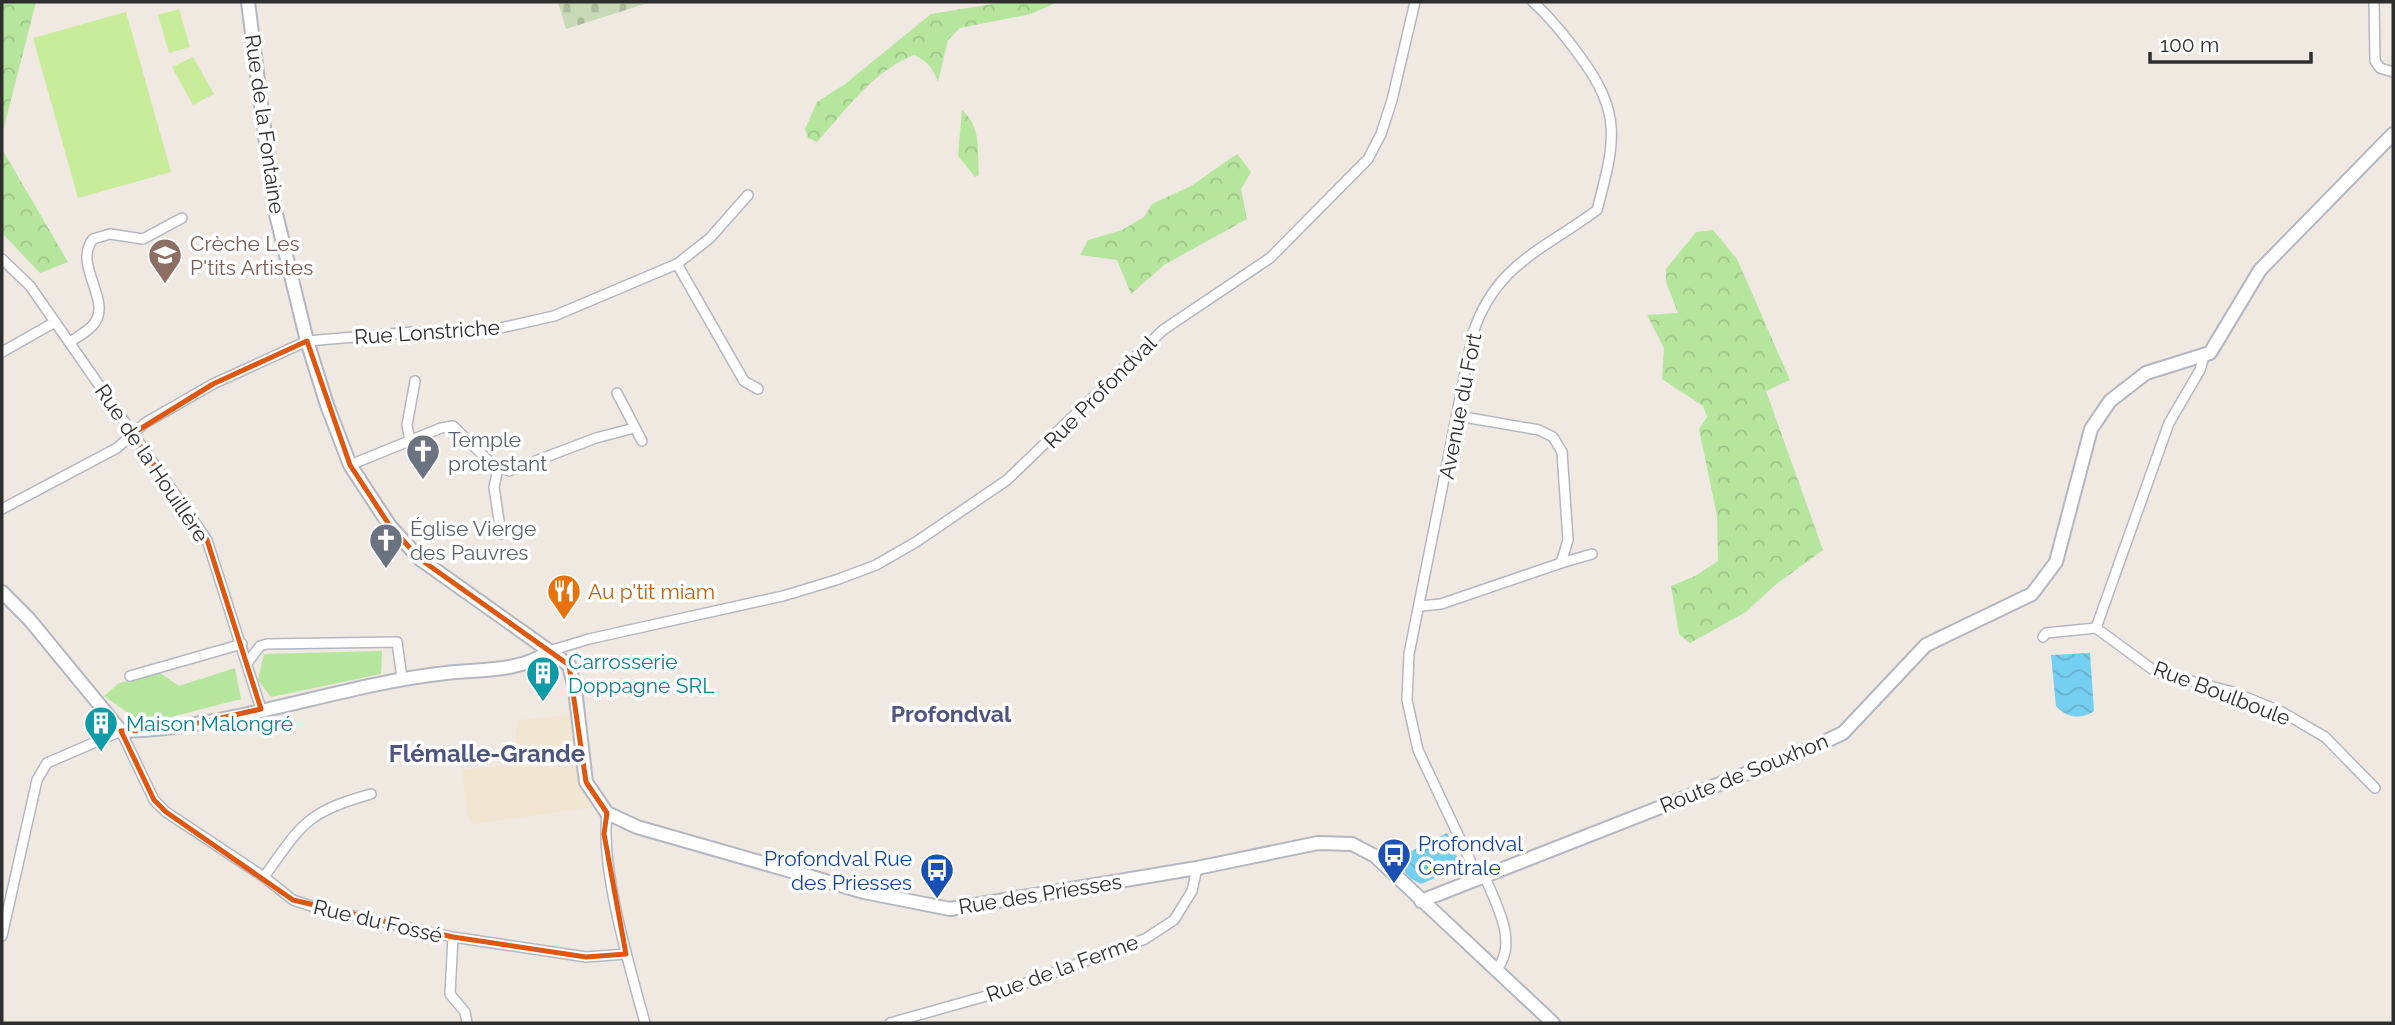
<svg xmlns="http://www.w3.org/2000/svg" width="2395" height="1025" viewBox="0 0 2395 1025" font-family="Raleway,sans-serif">
	<style>
		.education { fill: #f0e6d1 }
		.grass { fill: #b6e59e }
		.forest { fill: url(#forest-crowns) }
		.cemetery { fill: url(#cemetery-stones) }
		.pitch { fill: #c9ec9a }
		.water { fill: url(#water-waves) }
		.lines { fill: none; stroke-linecap: round; stroke-linejoin: round }
		.street-casing { stroke: #b4b7c1; stroke-width: 12 }
		.secondary-casing { stroke: #b4b7c1; stroke-width: 16 }
		.street { stroke: #fff; stroke-width: 9 }
		.secondary { stroke: #fff; stroke-width: 12 }
		.marked { fill: none; stroke: #df570e; stroke-width: 5; stroke-linejoin: round }
		.labels { text-anchor: middle; dominant-baseline: central; stroke-width: 7; stroke-linejoin: round; paint-order: stroke }
		.street-label { font-size: 21px; fill: #2e2e2e; stroke: #fff }
		.education-label { font-size: 21px; fill: #785e54; stroke: #fff; text-anchor: start }
		.worship-label { font-size: 21px; fill: #5b616d; stroke: #fff; text-anchor: start }
		.food-label { font-size: 21px; fill: #c56008; stroke: #fff; text-anchor: start }
		.culture-label { font-size: 21px; fill: #0d838f; stroke: #fff; text-anchor: start }
		.transit-label { font-size: 21px; fill: #164399; stroke: #fff; text-anchor: start }
		.neighbourhood-label { font-size: 23px; font-weight: bold; fill: #4d5680; stroke: #fff }
		.quarter-label { font-size: 24px; font-weight: bold; fill: #4d5680; stroke: #fff }
	</style>
	<defs>
		<pattern id="forest-crowns" width="20" height="18" patternUnits="userSpaceOnUse" patternTransform="scale(1.75)"><rect width="20" height="18" fill="#b6e59e"/><path d="M2 6a3 3 0 1 1 6 0M12 15a3 3 0 1 1 6 0" fill="none" stroke="#9dc588"/></pattern>
		<pattern id="cemetery-stones" width="16" height="16" patternUnits="userSpaceOnUse" patternTransform="scale(1.75)"><rect width="16" height="16" fill="#c8d9b8"/><path d="M2 7V4a2 2 0 0 1 4 0v3zM10 15v-3a2 2 0 0 1 4 0v3z" fill="#acbb9e"/></pattern>
		<pattern id="water-waves" width="16" height="10" patternUnits="userSpaceOnUse" patternTransform="scale(1.75)"><rect width="16" height="10" fill="#75cff0"/><path d="M0 5q4-4 8 0t8 0" fill="none" stroke="#66b2ce"/></pattern>
	</defs>
	<rect width="100%" height="100%" fill="#efe9e1"/>
	<path class="education" d="M570,715L578,780L592,807L472,824L467,814L462,770L514,764L517,720Z"/>
	<g class="grass">
		<path d="M382,651L381,674L271,697L258,680L264,654Z"/>
		<path d="M235,668L241,699L144,724L104,696L119,683L160,673L179,686Z"/>
	</g>
	<g class="forest">
		<path d="M2,2H36L2,135Z"/>
		<path d="M1005,2H1058L1031,14L960,28L948,40L938,82C933,69 928,61 914,55C873,71 846,110 817,142L808,138L805,129L817,102L845,84L931,14Z"/>
		<path d="M962,110C982,128 977,150 979,175L975,177L958,156Z"/>
		<path d="M2,149L68,262L40,273L2,233Z"/>
		<path d="M1237,154L1251,172L1241,189L1247,219L1164,265L1131,294L1117,260L1080,255L1088,240L1122,230L1144,217L1152,204L1191,186Z"/>
		<path d="M1713,230L1737,259L1790,380L1766,391L1823,550L1774,586L1746,612L1690,643L1679,634L1671,586L1695,576L1718,561L1717,516L1699,429L1707,417L1703,406L1662,379L1664,348L1647,315L1678,313L1666,282V269L1696,232Z"/>
	</g>
	<path class="cemetery" d="M558,2H651L566,29Z"/>
	<g class="pitch">
		<path d="M179,9L190,47L169,53L158,15Z"/>
		<path d="M126,12L171,172L78,198L33,38Z"/>
		<path d="M193,57L214,94L193,105L172,67Z"/>
	</g>
	<g class="water">
		<path d="M2090,653L2094,711C2081,720 2067,718 2056,706L2051,655Z"/>
		<path d="M1447,833L1461,867L1421,884L1410,878L1394,860Z"/>
	</g>
	<g class="lines">
		<g class="street-casing">
			<g id="street">
				<path d="M2374,2L2375,61L2380,68L2393,72"/>
				<path d="M2,259L30,286L207,540L261,709"/>
				<path d="M677,264L744,381L758,389"/>
				<path d="M70,342C77,337 87,332 93,325C114,301 72,266 93,239L110,234L143,239L182,218"/>
				<path d="M2,352L55,322"/>
				<path d="M2204,356L2200,370L2169,423L2096,628L2156,672L2233,692L2282,712L2325,737L2375,788"/>
				<path d="M617,393L642,441"/>
				<path d="M410,441L407,425L415,381"/>
				<path d="M350,465L441,428L453,426L492,464L509,471L596,438L634,428"/>
				<path d="M498,468L494,487L501,534"/>
				<path d="M2,509L117,448L145,423L213,384L307,341L414,332H483L554,316L677,264L710,238L748,195"/>
				<path d="M1561,563L1592,554"/>
				<path d="M1420,606L1441,604L1561,563L1568,540L1562,452L1553,437L1539,430L1458,416"/>
				<path d="M2043,637L2046,633L2096,628"/>
				<path d="M549,651L589,639L783,596L836,580L876,565L916,542L1007,480L1163,330L1270,258L1368,159L1381,134L1392,100L1415,2"/>
				<path d="M248,662L260,646L267,644L397,642L402,678"/>
				<path d="M130,676L242,644"/>
				<path d="M607,813C600,869 630,968 645,1023"/>
				<path d="M1484,875C1496,904 1520,945 1495,971"/>
				<path d="M264,877C302,824 306,812 371,794"/>
				<path d="M1478,877L1418,750L1407,700L1409,654L1473,333C1496,264 1543,250 1597,210C1615,142 1623,114 1579,55C1565,36 1551,18 1533,2"/>
				<path d="M2,936L37,780L47,763L121,731L154,800L166,812L264,877L293,900L317,908L453,937L586,957L626,954"/>
				<path d="M453,937L450,994L465,1012L467,1023"/>
				<path d="M890,1023L1004,991L1145,939L1174,920L1192,891L1197,868"/>
			</g>
		</g>
		<g class="secondary-casing">
			<g id="secondary">
				<path d="M248,2L274,206L307,341L327,405L350,465L390,526L420,559L569,665L575,689L586,782L607,813L637,827L864,892L950,909L1197,868L1318,843L1352,844L1375,856L1553,1023"/>
				<path d="M2,592L29,619L121,731C231,729 337,685 446,673C480,669 522,672 549,651"/>
				<path d="M1421,901L1809,749L1843,733L1926,645L2032,594L2056,562L2091,429L2110,401L2146,373L2210,353L2260,270L2393,134"/>
			</g>
		</g>
		<use href="#street" class="street"/>
		<use href="#secondary" class="secondary"/>
	</g>
	<path class="marked" d="M307,341L350,465L390,526L420,559L569,665L586,782L607,813L604,834L626,954L586,957L453,937L293,900L166,812L154,800L121,731L167,730L261,709L207,540L132,434L213,384Z"/>
	<defs>
		<g id="school-pin" transform="scale(1.75)"><path d="M0 17L-7.5 6A9.5 9.5 0 1 1 7.5 6Z" fill="#8d6e63" stroke="#fff"/><path d="M0-5L7-2L0 1L-7-2ZM-4 1L0 2.5L4 1V4Q0 6-4 4Z" fill="#fff"/></g>
		<g id="church-pin" transform="scale(1.75)"><path d="M0 17L-7.5 6A9.5 9.5 0 1 1 7.5 6Z" fill="#6b7280" stroke="#fff"/><path d="M-1.2-6h2.4v3.5h3.3v2.4h-3.3V6h-2.4V-.1h-3.3v-2.4h3.3Z" fill="#fff"/></g>
		<g id="restaurant-pin" transform="scale(1.75)"><path d="M0 17L-7.5 6A9.5 9.5 0 1 1 7.5 6Z" fill="#e8710a" stroke="#fff"/><path d="M-5-6h1v4h1v-4h1v4h1v-4h1v5L-1.5 .5V6h-2V.5L-5-1ZM5-6V6H3V1.5H1.5Q1.5-4 5-6Z" fill="#fff"/></g>
		<g id="building-pin" transform="scale(1.75)"><path d="M0 17L-7.5 6A9.5 9.5 0 1 1 7.5 6Z" fill="#0f9aa8" stroke="#fff"/><path d="M-4-6H4V6H1V3H-1V6H-4ZM-2.5-4.3h1.7v1.8h-1.7ZM.8-4.3h1.7v1.8H.8ZM-2.5-1h1.7V.8h-1.7ZM.8-1h1.7V.8H.8Z" fill="#fff"/></g>
		<g id="bus-pin" transform="scale(1.75)"><path d="M0 17L-7.5 6A9.5 9.5 0 1 1 7.5 6Z" fill="#1a4fb4" stroke="#fff"/><path d="M-5-6H5V4H4V6H2V4H-2V6H-4V4H-5ZM-3.5-4V0h7V-4ZM-3.5 1.2v1.5H-2V1.2ZM2 1.2v1.5H3.5V1.2Z" fill="#fff"/></g>
	</defs>
	<g fill-rule="evenodd">
		<use href="#school-pin" x="165" y="255"/>
		<use href="#church-pin" x="423" y="451"/>
		<use href="#church-pin" x="386" y="540"/>
		<use href="#restaurant-pin" x="564" y="591"/>
		<use href="#building-pin" x="543" y="673"/>
		<use href="#building-pin" x="101" y="723"/>
		<use href="#bus-pin" x="1394" y="855"/>
		<use href="#bus-pin" x="937" y="870"/>
	</g>
	<g class="labels">
		<g class="street-label">
			<text transform="translate(265 124) rotate(82)">Rue de la Fontaine</text>
			<text transform="translate(427 332) rotate(-4)">Rue Lonstriche</text>
			<text transform="translate(1100 392) rotate(-45)">Rue Profondval</text>
			<text transform="translate(1460 406) rotate(-79)">Avenue du Fort</text>
			<text transform="translate(152 463) rotate(56)">Rue de la Houillère</text>
			<text transform="translate(2222 693) rotate(21)">Rue Boulboule</text>
			<text transform="translate(1744 773) rotate(-22)">Route de Souxhon</text>
			<text transform="translate(1040 894) rotate(-9)">Rue des Priesses</text>
			<text transform="translate(378 921) rotate(13)">Rue du Fossé</text>
			<text transform="translate(1062 968) rotate(-20)">Rue de la Ferme</text>
		</g>
		<g class="education-label">
			<text x="190" y="243">Crèche Les<tspan x="190" dy="24">P'tits Artistes</tspan></text>
		</g>
		<g class="worship-label">
			<text x="448" y="439">Temple<tspan x="448" dy="24">protestant</tspan></text>
			<text x="410" y="528">Église Vierge<tspan x="410" dy="24">des Pauvres</tspan></text>
		</g>
		<g class="food-label">
			<text x="588" y="591">Au p'tit miam</text>
		</g>
		<g class="culture-label">
			<text x="568" y="661">Carrosserie<tspan x="568" dy="24">Doppagne SRL</tspan></text>
			<text x="126" y="723">Maison Malongré</text>
		</g>
		<g class="transit-label">
			<text x="1418" y="843">Profondval<tspan x="1418" dy="24">Centrale</tspan></text>
			<text x="912" y="858" text-anchor="end">Profondval Rue<tspan x="912" dy="24">des Priesses</tspan></text>
		</g>
		<g class="neighbourhood-label">
			<text x="951" y="713">Profondval</text>
		</g>
		<g class="quarter-label">
			<text x="487" y="753">Flémalle-Grande</text>
		</g>
	</g>
	<rect width="2395" height="1025" fill="none" stroke="#2e2e2e" stroke-width="7"/>
	<path d="M2150 52v10h161v-10" fill="none" stroke="#2e2e2e" stroke-width="3.5"/>
	<text x="2160" y="52" font-size="21" fill="#2e2e2e" stroke="#ffffff" stroke-width="5" paint-order="stroke">100 m</text>
</svg>
